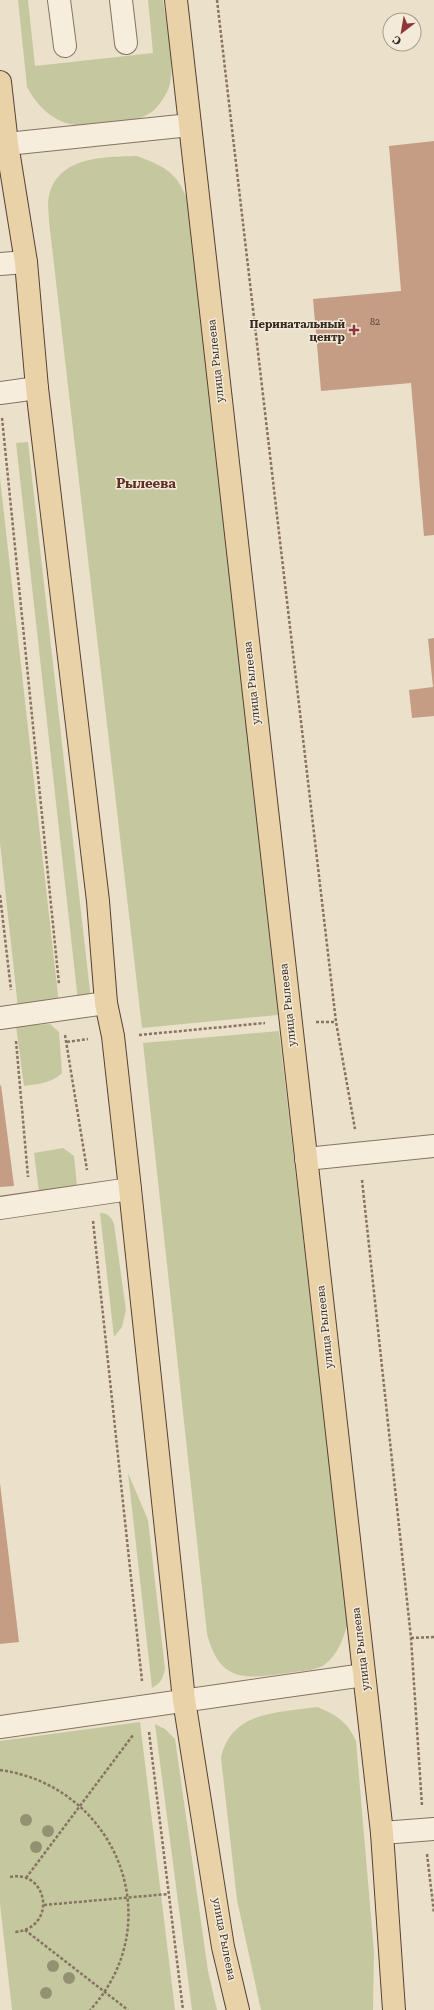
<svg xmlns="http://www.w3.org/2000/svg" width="434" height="2010" viewBox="0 0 434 2010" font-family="'Roboto Serif',serif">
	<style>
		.green { fill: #c5c89f }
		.building { fill: #c59c84 }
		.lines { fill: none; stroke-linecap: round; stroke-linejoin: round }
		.minor-casing { stroke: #867360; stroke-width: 24 }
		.major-casing { stroke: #554134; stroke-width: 24 }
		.path { stroke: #867360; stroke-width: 2.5; stroke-dasharray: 3 2; stroke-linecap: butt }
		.minor { stroke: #f6eddd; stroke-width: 22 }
		.major { stroke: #e9d2a7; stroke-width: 22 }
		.tree { fill: #929273 }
		.poi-dot { fill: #8f363a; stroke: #f3ead9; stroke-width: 1.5 }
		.labels { text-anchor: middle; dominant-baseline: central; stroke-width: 3; stroke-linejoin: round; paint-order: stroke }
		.number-label { font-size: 9px; fill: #5b483a }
		.poi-label { font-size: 11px; font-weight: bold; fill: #382c22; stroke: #f3ead9; text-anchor: end }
		.street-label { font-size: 11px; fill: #382c22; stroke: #f3ead9 }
		.quarter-label { font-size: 13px; font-weight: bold; fill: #612f26; stroke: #f3ead9 }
	</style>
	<rect width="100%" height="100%" fill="#ebe0ca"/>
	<g class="green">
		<path d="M18,0H28L35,66L153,53L148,0H163C166,23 177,70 168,90C165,96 159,106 154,110C136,126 85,130 63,122C46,115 35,102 27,87Z"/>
		<path d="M137,156C169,168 179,174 190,208L278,1015L142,1028L49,221C49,213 47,203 49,196C58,156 104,157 137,156Z"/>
		<path d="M28,442L91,1000L78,1001L16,443Z"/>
		<path d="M0,478L59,1004L18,1008L0,843Z"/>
		<path d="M50,1024L59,1032L62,1073C52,1083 38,1084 24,1086L16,1026Z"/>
		<path d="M279,1031L348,1623C343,1639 338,1655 324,1665C315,1671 299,1671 288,1673C245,1679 220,1683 207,1634L143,1043Z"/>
		<path d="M63,1148L74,1156L77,1186L39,1192L34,1153Z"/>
		<path d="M100,1213C108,1213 111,1217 114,1224L126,1310L122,1327L114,1337Z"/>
		<path d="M128,1473L148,1520L165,1669C163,1678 161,1683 152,1688Z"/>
		<path d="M317,1707C335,1714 348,1722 356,1741L374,1952L373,2010H261L237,1900L221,1758C231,1711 277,1713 317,1707Z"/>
		<path d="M140,1722L175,2010H12L0,1904V1741Z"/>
		<path d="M155,1724L165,1729L175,1739L208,1971L217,2010H192Z"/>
	</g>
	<g class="building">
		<path d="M434,141V535L424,536L411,383L321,391L313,299L401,291L389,146Z"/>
		<path d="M434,638V716L412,718L409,690L433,687L428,639Z"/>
		<path d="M1,1085L14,1186L0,1187V1086Z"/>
		<path d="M0,1483L19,1642L0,1644Z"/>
	</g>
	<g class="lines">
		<g class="minor-casing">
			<g id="minor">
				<path d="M59,0L65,46"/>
				<path d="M121,0L126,43"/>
				<path d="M7,144L190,125"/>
				<path d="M0,264L26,262"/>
				<path d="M0,393L37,388"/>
				<path d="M0,1018L106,1003"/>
				<path d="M306,1159L434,1146"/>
				<path d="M0,1208L130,1189"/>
				<path d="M0,1727L364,1675"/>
				<path d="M382,1833L434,1829"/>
			</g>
		</g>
		<g class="major-casing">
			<g id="major">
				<path d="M176,0L382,1833L394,2010"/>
				<path d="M0,82L7,144L26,262L37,388L98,901L106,1003L113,1036L130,1189L184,1700L223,1947L238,2010"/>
			</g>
		</g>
		<g class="path">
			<path d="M217,0L336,1022L355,1129"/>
			<path d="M2,418L59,984"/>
			<path d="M0,895L11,990"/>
			<path d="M316,1022H336"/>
			<path d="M65,1035L87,1170"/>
			<path d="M139,1035L265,1023"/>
			<path d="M16,1041L28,1177"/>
			<path d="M67,1042L88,1039"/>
			<path d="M362,1180L411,1638L422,1806"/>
			<path d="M93,1221L142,1681"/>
			<path d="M411,1638L434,1637"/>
			<path d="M149,1732L183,2010"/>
			<path d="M0,1770C116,1786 171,1922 90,2010"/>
			<path d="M427,1854L434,1913"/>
			<path d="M10,1877C48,1869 58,1928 15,1932"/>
			<path d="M26,1878L133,1735"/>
			<path d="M44,1905L168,1894"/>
			<path d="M25,1930L128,2010"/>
		</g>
		<use href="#minor" class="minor"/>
		<use href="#major" class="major"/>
	</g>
	<g class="tree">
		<circle cx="26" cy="1820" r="6"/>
		<circle cx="48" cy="1831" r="6"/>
		<circle cx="36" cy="1847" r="6"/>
		<circle cx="53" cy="1966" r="6"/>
		<circle cx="69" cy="1978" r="6"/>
		<circle cx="46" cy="1993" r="6"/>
	</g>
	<path class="poi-dot" d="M352 324h4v4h4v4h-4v4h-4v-4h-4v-4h4z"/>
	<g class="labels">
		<g class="number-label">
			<text x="375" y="322">82</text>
		</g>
		<g class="poi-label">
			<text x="345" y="324">Перинатальный<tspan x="345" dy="13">центр</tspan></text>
		</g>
		<g class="street-label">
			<text transform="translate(216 361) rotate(-96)">улица Рылеева</text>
			<text transform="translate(252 683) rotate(-96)">улица Рылеева</text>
			<text transform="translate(288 1005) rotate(-96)">улица Рылеева</text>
			<text transform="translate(325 1327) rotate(-96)">улица Рылеева</text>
			<text transform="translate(361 1649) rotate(-97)">улица Рылеева</text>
			<text transform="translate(224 1939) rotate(79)">улица Рылеева</text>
		</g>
		<g class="quarter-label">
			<text x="146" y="483">Рылеева</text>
		</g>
	</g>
	<g transform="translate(402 32) rotate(211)"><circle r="19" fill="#f3ead9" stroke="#a89e90"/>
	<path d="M0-3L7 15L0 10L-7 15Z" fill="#8f363a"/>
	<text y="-6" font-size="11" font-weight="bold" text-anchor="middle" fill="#382c22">С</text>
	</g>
</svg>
